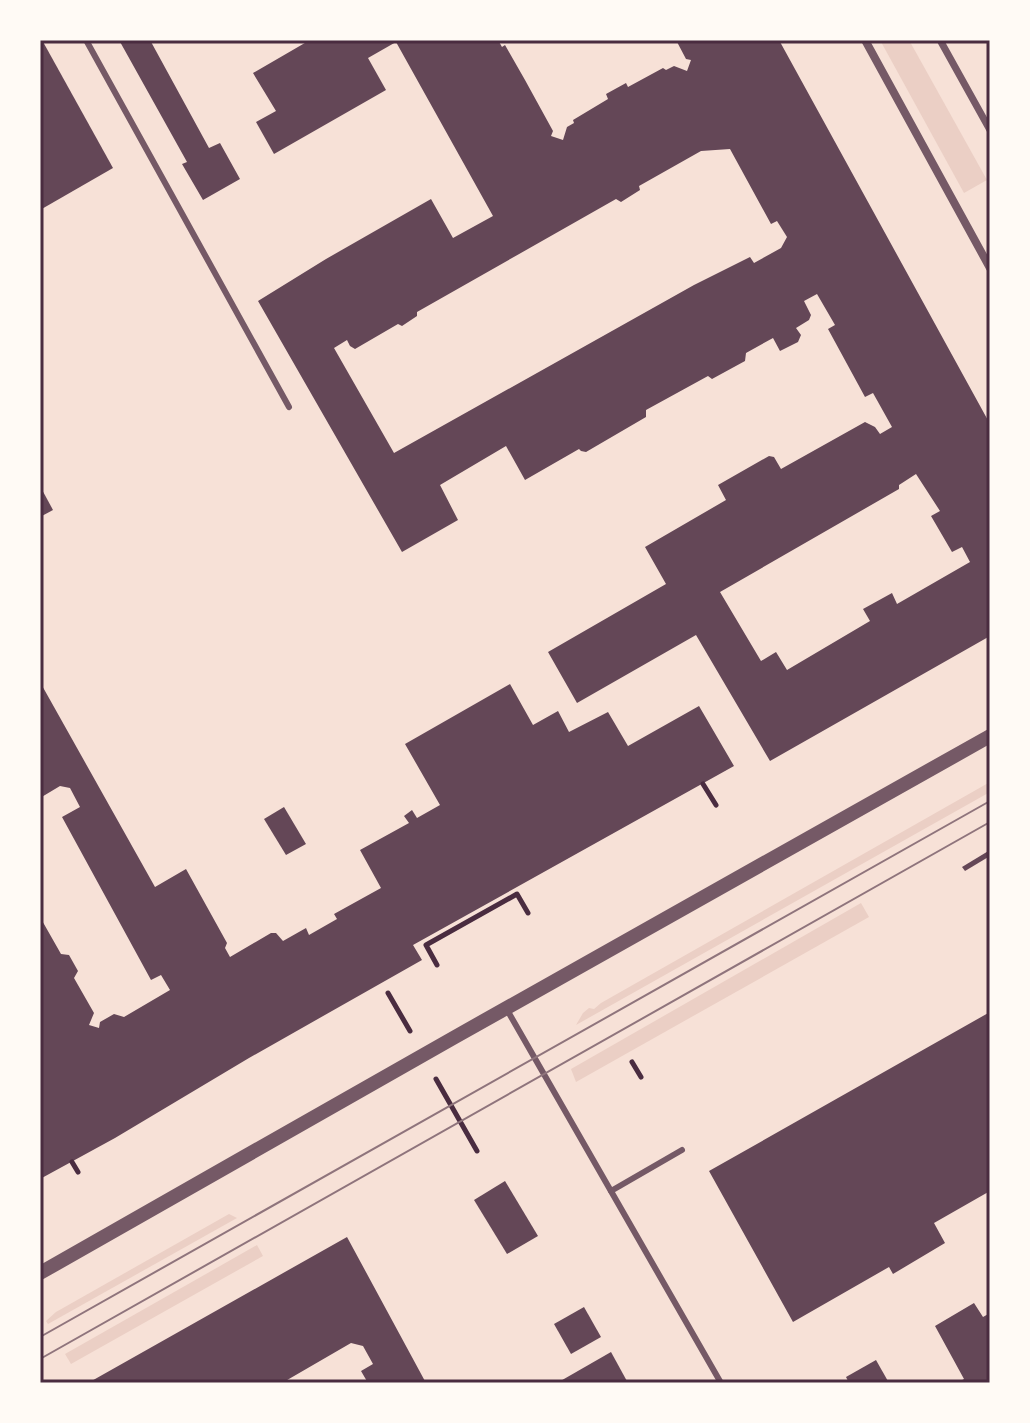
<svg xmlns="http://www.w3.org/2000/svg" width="1030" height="1423" viewBox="0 0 1030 1423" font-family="'Nunito Sans',sans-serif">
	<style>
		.green { fill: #ebcfc5 }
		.building { fill: #644757; fill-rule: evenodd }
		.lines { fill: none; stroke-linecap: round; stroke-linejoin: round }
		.path { stroke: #4a2c40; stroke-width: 5 }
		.service { stroke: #755966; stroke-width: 6 }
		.pedestrian { stroke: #755966; stroke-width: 7 }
		.minor { stroke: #755966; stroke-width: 8 }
		.tertiary { stroke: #755966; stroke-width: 14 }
		.tram { stroke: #8f747c; stroke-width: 2 }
		.neatline { fill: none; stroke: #4a2c40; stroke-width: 3 }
	</style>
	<rect width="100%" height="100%" fill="#f7e1d7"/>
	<g class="green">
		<path d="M880,40H909L987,180L964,193Z"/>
		<path d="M990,782V792L576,1025L583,1013L589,1008L594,1009L601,1003Z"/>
		<path d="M861,903L869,917L576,1082L571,1069Z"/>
		<path d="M229,1214L237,1218L48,1324L46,1321L56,1312Z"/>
		<path d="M257,1245L263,1256L71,1364L65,1354Z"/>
	</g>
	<g class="building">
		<path d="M40,40H42L113,168L40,210Z"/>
		<path d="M119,40H150L209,148L220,143L240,179L203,200L182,164L187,162Z"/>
		<path d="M310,40H498L502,47L505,45L525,80L553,131L551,136L563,140L567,127L574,123L573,120L608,99L606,94L626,83L628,87L663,68L666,70L674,66L687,71L691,60L686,59L676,40H779L990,424V636L770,761L696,635L577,703L548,652L666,584L645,547L726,500L718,485L769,456L774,457L781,469L865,422L875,427L880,434L892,427L873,393L865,397L828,329L835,325L817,294L804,301L811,315L809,320L796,328L801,335L798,342L780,351L773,338L746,353L745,361L712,379L708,376L646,410V417L586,452L581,451L579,449L525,480L506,446L440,485L458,520L402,552L258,301L326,259L431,199L453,238L493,216L396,42L368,58L386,90L274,154L256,122L276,111L253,73ZM730,149L771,224L777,221L787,237L781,248L754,263L750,257L694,285L394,453L334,348L347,340L350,346L355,349L398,324L402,326L417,316V312L616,199L621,202L640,190L639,186L701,151ZM916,474L940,511L931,516L952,552L962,547L970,562L897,604L892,593L863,609L870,621L787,670L776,652L761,661L720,592L899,489V485Z"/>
		<path d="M40,486L53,510L40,517Z"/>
		<path d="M40,682L155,887L186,869L227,943L225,948L230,957L271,933H276L283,941L306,928L309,935L337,919L334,914L381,888L360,850L409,823L404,816L412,810L417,818L440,805L405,744L510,684L533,725L558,711L569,732L608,712L628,746L699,706L734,766L413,945L422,960L249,1058L115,1138L40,1179V917L61,954L69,955L78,971L74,978L94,1013L89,1025L99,1028L100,1022L114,1014L124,1017L170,990L161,975L151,980L62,817L80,807L70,788L60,786L40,798Z"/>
		<path d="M284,807L306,844L286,855L264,819Z"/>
		<path d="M990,850V856L965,871L962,867Z"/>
		<path d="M990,1012V1191L934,1223L945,1243L893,1274L889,1267L793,1322L709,1171Z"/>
		<path d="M505,1181L538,1236L507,1254L474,1200Z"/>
		<path d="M347,1237L426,1383H368L361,1371L373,1364L363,1346L351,1343L282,1383H88Z"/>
		<path d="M974,1303L983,1317L990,1313V1383H957L964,1379L935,1326Z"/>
		<path d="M584,1307L601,1337L571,1354L554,1324Z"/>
		<path d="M611,1352L628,1383H557Z"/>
		<path d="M876,1360L889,1383H849L846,1377Z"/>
	</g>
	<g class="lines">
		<g class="path">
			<path d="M703,784L716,805"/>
			<path d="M437,965L426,945L517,894L528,913"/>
			<path d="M388,993L410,1031"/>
			<path d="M632,1062L641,1077"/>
			<path d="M436,1079L477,1151"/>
			<path d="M72,1162L78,1172"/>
		</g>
		<g class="service">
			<path d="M86,40L289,407"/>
			<path d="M506,1008L721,1383"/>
			<path d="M611,1191L682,1150"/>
		</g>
		<path class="pedestrian" d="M940,40L990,130"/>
		<path class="minor" d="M865,40L990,268"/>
		<path class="tertiary" d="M40,1273L455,1037L990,736"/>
		<g class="tram">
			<path d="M40,1337L990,801"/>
			<path d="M40,1359L990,822"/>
		</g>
	</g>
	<rect width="1030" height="1423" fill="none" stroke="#fffaf5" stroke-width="84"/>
	<rect x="42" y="42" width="946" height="1339" class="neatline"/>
</svg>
